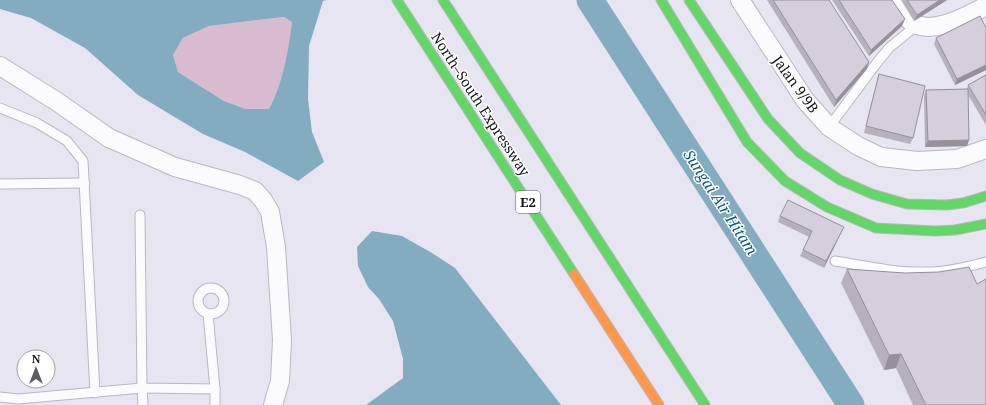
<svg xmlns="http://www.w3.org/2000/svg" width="986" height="405" viewBox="0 0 986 405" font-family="'Noto Serif',serif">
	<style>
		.forest { fill: #d8bbce }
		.water { fill: #84acc0; fill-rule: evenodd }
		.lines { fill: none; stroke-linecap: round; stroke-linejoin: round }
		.river { stroke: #84acc0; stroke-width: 27 }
		.lane-casing { stroke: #b9b8c1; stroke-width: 11 }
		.street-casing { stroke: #b9b8c1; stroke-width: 20 }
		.fast-casing { stroke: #b9b8c1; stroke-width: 11 }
		.slow-casing { stroke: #b9b8c1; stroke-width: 11 }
		.lane { stroke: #fbfbfd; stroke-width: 9 }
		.street { stroke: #fbfbfd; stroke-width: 18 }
		.fast { stroke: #63d668; stroke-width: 9 }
		.slow { stroke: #ff974d; stroke-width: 9 }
		.wall { fill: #b7b1bd }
		.shaded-wall { fill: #95909a }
		.building { fill: #d5cedc; stroke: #95909a }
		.labels { text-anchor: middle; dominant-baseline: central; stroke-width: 3; stroke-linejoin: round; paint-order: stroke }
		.shield { fill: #fff; stroke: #5a5a5f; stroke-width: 1 }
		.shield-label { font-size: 13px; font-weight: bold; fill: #13131a }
		.street-label { font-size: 14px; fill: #13131a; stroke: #fff }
		.water-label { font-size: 15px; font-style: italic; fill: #0c5b74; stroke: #fff }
	</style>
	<rect width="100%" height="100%" fill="#e6e5f1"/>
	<path class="forest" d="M284,17L292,22C288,53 283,81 269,109H246L224,101L178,72L173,55L183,38L209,26Z"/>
	<g class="water">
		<path d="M0,0H327L323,1L309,46L308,99L312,132L324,162L298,181L245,152L203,134L138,95L85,48L31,18L0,9ZM284,17L292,22C288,52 283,82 269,109H246L224,101L178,72L173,55L183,38L209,26Z"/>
		<path d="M372,231L402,236L432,253L455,268L561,405H366L403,378V359L393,321L379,299L368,287L358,266L357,247Z"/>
	</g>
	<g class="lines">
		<path class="river" d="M590,0L851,405"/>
		<g class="lane-casing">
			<g id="lane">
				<path d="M0,108L37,123L67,141L83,161L95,393"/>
				<path d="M829,127L879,60L890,47L917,25"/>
				<path d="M0,184L85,183"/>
				<path d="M140,215L142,388L215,389"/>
				<path d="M835,261C865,266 897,273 928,272C947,272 967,267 986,262"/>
				<circle cx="211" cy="301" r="13"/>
				<path d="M208,314L215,389V405"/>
				<path d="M0,397L18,399L142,388L143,405"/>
			</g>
		</g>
		<g class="street-casing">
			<g id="street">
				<path d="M740,0L805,100L829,127L858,146L881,157L917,161L957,159L986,149"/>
				<path d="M896,0C900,6 903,14 908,19C927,39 967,16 986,6"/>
				<path d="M0,66L56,101L109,138L175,167L240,185L255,191L263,200L270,212L276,247L282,340L280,381L273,405"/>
			</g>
		</g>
		<g class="fast-casing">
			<g id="fast">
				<path d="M397,0L574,274"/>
				<path d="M443,0L705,405"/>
				<path d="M661,0L747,142L785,181L827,207L876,228L935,231L955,230L986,224"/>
				<path d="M689,0L768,119L800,153L840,180L872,194L907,204L946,205L963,203L986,196"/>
			</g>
		</g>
		<g class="slow-casing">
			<path id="slow" d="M574,274L659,405"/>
		</g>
		<use href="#lane" class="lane"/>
		<use href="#street" class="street"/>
		<use href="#fast" class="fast"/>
		<use href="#slow" class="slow"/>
	</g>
	<g class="wall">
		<path d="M767,0H829L867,69L834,107Z"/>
		<path d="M832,0H892L902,26L869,56Z"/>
		<path d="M901,0H947L914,21Z"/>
		<path d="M986,28V70L955,85L934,44L936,38Z"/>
		<path d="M879,74L913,138L910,144L864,133L877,81Z"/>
		<path d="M986,75V125L968,95L969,140L967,146L925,147L924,96L926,90L967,89L968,85Z"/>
		<path d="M780,216L841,233L824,268L800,256L803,250L809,237L778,222Z"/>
		<path d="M847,269L986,405H913L896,368L884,370L841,283Z"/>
	</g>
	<g class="shaded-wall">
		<path d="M940,0H947L914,21L917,15Z"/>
		<path d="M905,19L902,26L869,56L871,50Z"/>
		<path d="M869,62L867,69L834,107L836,100Z"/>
		<path d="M986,65V70L955,85L957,79Z"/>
		<path d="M969,140L967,146L925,147L928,141Z"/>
		<path d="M844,227L841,233L824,268L826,261Z"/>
		<path d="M901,354L896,368L884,370L889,355Z"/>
	</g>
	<g class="building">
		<path d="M773,0H829L869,62L836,100Z"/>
		<path d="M839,0H892L905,19L871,50Z"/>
		<path d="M907,0H940L917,15Z"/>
		<path d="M980,16L986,28V65L957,79L936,38Z"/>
		<path d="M879,74L925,86L913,138L866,126Z"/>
		<path d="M986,75V115L968,85Z"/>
		<path d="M968,89L969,140L928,141L926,90Z"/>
		<path d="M788,200L844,227L826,261L803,250L812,231L780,216Z"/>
		<path d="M969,267L977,284L986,279V405H926L901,354L889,355L847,269L905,273L939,272Z"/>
	</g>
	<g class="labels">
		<rect class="shield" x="516" y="191" width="24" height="22" rx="3"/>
		<g class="shield-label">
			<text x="528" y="202">E2</text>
		</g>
		<g class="street-label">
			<text transform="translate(796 84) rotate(54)">Jalan 9/9B</text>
			<text transform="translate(481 104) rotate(57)">North–South Expressway</text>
		</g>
		<g class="water-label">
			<text transform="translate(721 202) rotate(57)">Sungai Air Hitam</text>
		</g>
	</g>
	<g transform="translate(36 369)"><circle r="19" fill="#ffffff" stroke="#a1a1a3"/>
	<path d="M0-3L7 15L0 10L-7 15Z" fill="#5d5c65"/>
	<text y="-6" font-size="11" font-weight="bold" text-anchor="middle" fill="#13131a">N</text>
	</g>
</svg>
